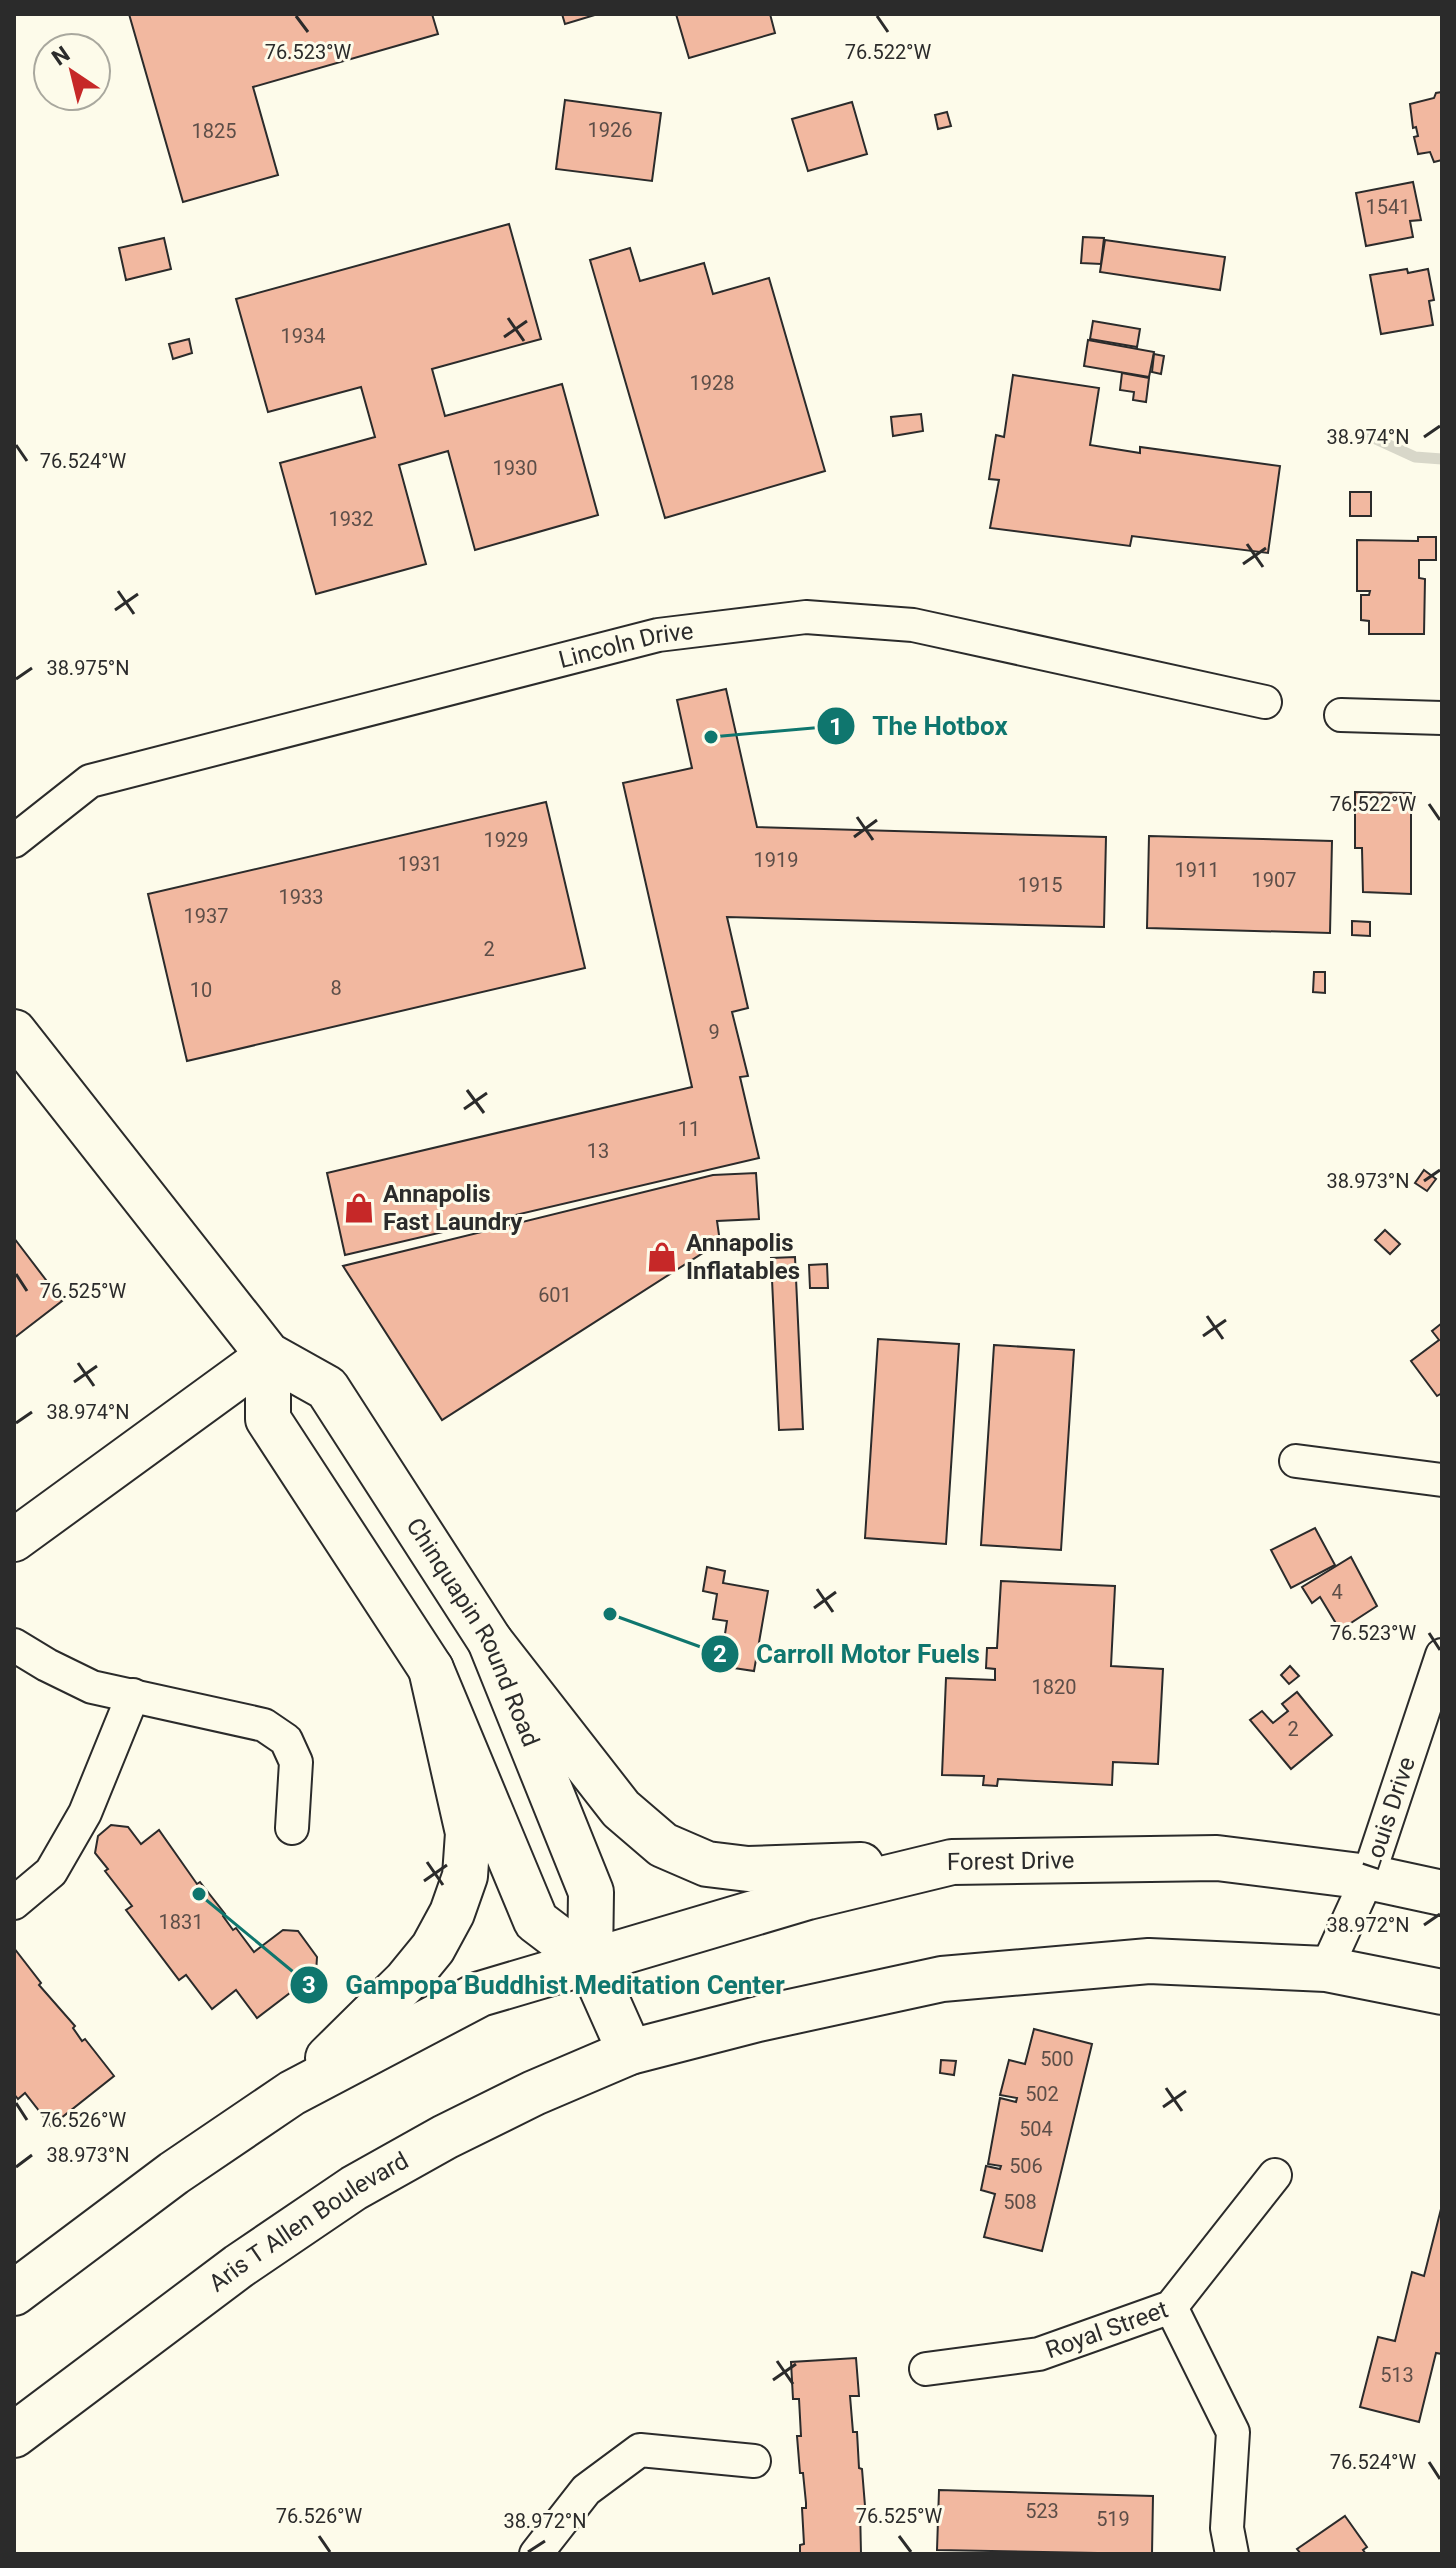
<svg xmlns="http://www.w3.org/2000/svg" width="1456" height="2568" viewBox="0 0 1456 2568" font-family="Roboto,sans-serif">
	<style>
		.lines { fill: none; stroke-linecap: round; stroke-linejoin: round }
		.stream { stroke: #d8d7c9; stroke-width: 11 }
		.building { fill: #f2b8a0; stroke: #2b2b2b; stroke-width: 2 }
		.minor-casing { stroke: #2b2b2b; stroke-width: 36 }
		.tertiary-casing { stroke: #2b2b2b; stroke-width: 46 }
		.secondary-casing { stroke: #2b2b2b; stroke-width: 48 }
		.primary-casing { stroke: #2b2b2b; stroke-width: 48 }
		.minor { stroke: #fdfbea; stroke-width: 32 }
		.tertiary { stroke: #fdfbea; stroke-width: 42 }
		.secondary { stroke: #fdfbea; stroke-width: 44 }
		.primary { stroke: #fdfbea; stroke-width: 44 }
		.ticks { fill: none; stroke: #2b2b2b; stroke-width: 3 }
		.labels { text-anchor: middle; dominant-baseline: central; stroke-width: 6; stroke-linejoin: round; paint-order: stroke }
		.number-label { font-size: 20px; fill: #5d4e48 }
		.street-label { font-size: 24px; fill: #2b2b2b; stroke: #fdfbea }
		.poi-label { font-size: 24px; font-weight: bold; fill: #2b2b2b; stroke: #fdfbea; text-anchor: start }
		.ticks-label { font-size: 20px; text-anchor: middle; fill: #2b2b2b; stroke: #fdfbea; stroke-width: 6; stroke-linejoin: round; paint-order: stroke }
		.leader { fill: none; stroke: #0f766e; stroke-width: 3 }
		.callout-dot { fill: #0f766e; stroke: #fdfbea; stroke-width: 3 }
		.mark-label { font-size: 24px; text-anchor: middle; font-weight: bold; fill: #fff }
		.callout-label { font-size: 26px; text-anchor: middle; font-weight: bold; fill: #0f766e; stroke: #fdfbea; stroke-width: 6; stroke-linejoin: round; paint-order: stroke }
	</style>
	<rect width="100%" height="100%" fill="#fdfbea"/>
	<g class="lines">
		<path class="stream" d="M1365,434L1415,457L1442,459"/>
	</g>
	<g class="building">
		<path d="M129,14H432L438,34L253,87L278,175L183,202Z"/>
		<path d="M562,14H598L565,24Z"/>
		<path d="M676,14H770L775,33L689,58Z"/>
		<path d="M1442,92V160L1434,162L1430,152L1418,154L1414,137L1418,136L1416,127L1413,128L1410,104L1434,98L1436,93Z"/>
		<path d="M565,100L661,113L652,181L556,169Z"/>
		<path d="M852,102L867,154L808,171L792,119Z"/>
		<path d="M947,112L951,126L938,129L935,115Z"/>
		<path d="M1413,182L1421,220L1410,221L1413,237L1366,246L1356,193Z"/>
		<path d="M509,224L541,339L432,369L445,416L562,384L598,515L475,550L448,451L399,465L426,564L316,594L280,463L375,437L361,387L268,412L236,299Z"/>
		<path d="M1083,237L1104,238L1101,264L1081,263Z"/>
		<path d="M164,238L171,269L126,280L119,248Z"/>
		<path d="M1105,240L1225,257L1220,290L1100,272Z"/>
		<path d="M630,248L640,281L704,263L713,294L769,278L825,471L665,518L590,260Z"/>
		<path d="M1407,269L1408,273L1428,269L1434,300L1429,301L1433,325L1381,334L1370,275Z"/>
		<path d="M1093,321L1140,329L1137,347L1090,339Z"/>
		<path d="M189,339L192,353L173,359L169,344Z"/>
		<path d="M1088,340L1154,352L1149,377L1084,366Z"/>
		<path d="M1154,354L1164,356L1161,374L1152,372Z"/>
		<path d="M1122,373L1149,378L1146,402L1133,400L1134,392L1120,390Z"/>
		<path d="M1013,375L1099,388L1090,445L1140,453V447L1280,466L1268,553L1132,536L1130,546L990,528L999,480L989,479L996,435L1004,437Z"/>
		<path d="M921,414L923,431L893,436L891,417Z"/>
		<rect x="1350" y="492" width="21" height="24"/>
		<path d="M1418,537H1436V560H1419V578L1425,579L1424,634H1369V621L1361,620V595H1369L1370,591H1357V540L1418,541Z"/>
		<path d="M726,689L757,827L1106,837L1104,927L727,917L748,1008L732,1012L748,1076L740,1077L759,1158L345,1255L327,1173L692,1087L623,783L692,768L677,700Z"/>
		<path d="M1355,792L1411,793V894L1363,892L1362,848H1355Z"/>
		<path d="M546,802L585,968L187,1061L148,894Z"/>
		<path d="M1149,836L1332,841L1330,933L1147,928Z"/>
		<path d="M1352,921L1370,922V936L1352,935Z"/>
		<path d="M1314,972H1325V993L1313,992Z"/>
		<path d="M1424,1170L1436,1179L1427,1191L1415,1183Z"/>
		<path d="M756,1173L759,1219L717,1221L720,1242L442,1420L343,1266L713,1175Z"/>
		<path d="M1385,1230L1400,1244L1390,1254L1375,1240Z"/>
		<path d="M14,1238L62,1301L14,1338Z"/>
		<path d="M795,1257L803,1429L779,1430L771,1258Z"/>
		<path d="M827,1264L828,1288H810L809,1265Z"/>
		<path d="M1442,1323V1393L1437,1396L1411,1361L1439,1340L1432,1331Z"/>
		<path d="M878,1339L959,1344L946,1544L865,1538Z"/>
		<path d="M994,1345L1074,1350L1061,1550L981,1545Z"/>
		<path d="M1315,1528L1335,1565L1291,1588L1271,1550Z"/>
		<path d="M1351,1557L1377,1606L1340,1630L1320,1597L1312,1603L1302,1587Z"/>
		<path d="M707,1567L725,1571L723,1583L768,1591L754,1671L720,1666L727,1621L713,1619L717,1594L703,1591Z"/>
		<path d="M1001,1581L1115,1586L1111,1666L1163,1669L1158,1764L1113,1762L1112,1785L998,1779L997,1786L983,1785L984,1776L942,1775L946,1678L995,1680V1669L986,1668L987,1648H997Z"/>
		<path d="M1290,1666L1299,1676L1289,1684L1281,1675Z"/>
		<path d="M1297,1692L1332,1735L1291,1769L1250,1720L1262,1711L1273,1723L1288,1711L1282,1704Z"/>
		<path d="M111,1825L128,1827L141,1844L159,1830L197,1884L200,1882L225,1914L223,1916L233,1930L236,1928L254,1952L283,1930L298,1931L317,1957L316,1973L257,2018L236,1990L212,2009L186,1975L179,1980L126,1910L132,1906L105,1871L108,1869L95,1853L98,1836Z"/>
		<path d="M14,1948L41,1983L39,1985L75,2026L73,2028L82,2041L85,2039L114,2076L51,2126L25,2093L18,2099L14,2094Z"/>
		<path d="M1034,2029L1092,2044L1042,2251L984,2237L995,2194L981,2190L986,2166L1000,2169L1001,2166L988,2164L1000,2098L1016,2102L1017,2098L1000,2095L1009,2060L1025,2064Z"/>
		<path d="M941,2060L956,2061L954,2075L940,2073Z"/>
		<path d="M1442,2205V2354L1436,2353L1419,2422L1360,2407L1378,2337L1395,2341L1412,2272L1424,2276Z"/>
		<path d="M856,2358L859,2396H850L853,2432H857L859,2468L862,2469L865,2506L860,2507L861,2554H800V2545L804,2544L802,2508H806V2503L803,2473H800L797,2436H801L799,2399H793L791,2362Z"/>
		<path d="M939,2490L1153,2496L1152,2554L937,2550Z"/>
		<path d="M1345,2516L1367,2547L1363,2550L1366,2554H1301L1297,2549Z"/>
	</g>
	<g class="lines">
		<g class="minor-casing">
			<g id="minor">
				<path d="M1341,715L1442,718"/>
				<path id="s1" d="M14,841L90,781L658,635L806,617L913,625L1265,702"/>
				<path d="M1296,1461L1442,1480"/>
				<path d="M14,1645L47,1665L92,1687L264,1725L286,1740L296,1762L292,1828"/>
				<path d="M14,1903L51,1872L85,1813L133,1695"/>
				<path id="s2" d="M1326,1969L1368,1877L1442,1655"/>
				<path d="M1171,2307L1233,2432L1227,2528L1232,2554"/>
				<path id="s3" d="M926,2369L1039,2354L1171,2307L1275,2175"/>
				<path d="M536,2554L586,2490L640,2450L754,2461"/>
			</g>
		</g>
		<g class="tertiary-casing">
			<path id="tertiary" d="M14,1540L268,1355"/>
		</g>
		<g class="secondary-casing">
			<g id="secondary">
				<path id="s4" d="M14,1032L268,1355L327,1388L490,1641L591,1892L590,1962L630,2052"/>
				<path d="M268,1355V1419L431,1669L536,1921L590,1962"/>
			</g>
		</g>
		<g class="primary-casing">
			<g id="primary">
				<path d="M490,1641L621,1809L663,1845L707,1864L748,1869L861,1865"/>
				<path d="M328,2058L406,1981L433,1948L452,1913L465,1876L468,1833L431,1669"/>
				<path id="s5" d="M14,2293L174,2173L292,2093L480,1994L808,1897L952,1862L1217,1858L1368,1877L1442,1893"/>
				<path id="s6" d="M14,2435L239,2266L354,2188L445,2137L534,2093L630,2052L758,2019L942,1979L1149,1961L1326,1969L1442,1992"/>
			</g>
		</g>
		<use href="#minor" class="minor"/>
		<use href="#tertiary" class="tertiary"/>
		<use href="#secondary" class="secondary"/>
		<use href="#primary" class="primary"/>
	</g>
	<path class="ticks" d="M296,16L308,32M877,16L888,32M508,318L524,341M504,337L527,321M1424,437L1440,426M16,445L27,461M1247,544L1263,567M1243,564L1266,548M118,591L134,614M115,610L138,594M16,679L32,668M1429,804L1440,820M857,817L873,840M854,837L877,820M467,1090L484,1113M464,1109L487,1093M1424,1181L1440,1170M16,1274L27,1291M1207,1316L1223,1339M1203,1336L1226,1320M78,1363L94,1386M74,1382L97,1366M16,1423L32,1412M817,1589L833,1612M814,1608L836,1592M1429,1633L1440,1650M427,1862L443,1885M424,1881L447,1865M1424,1925L1440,1914M1166,2088L1182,2111M16,2103L27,2120M1163,2107L1186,2091M16,2167L32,2155M777,2361L793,2384M773,2380L796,2364M1429,2462L1440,2479M319,2536L330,2552M899,2536L911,2552M528,2552L545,2541"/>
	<defs>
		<g id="shop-bare" transform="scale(2.4)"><path d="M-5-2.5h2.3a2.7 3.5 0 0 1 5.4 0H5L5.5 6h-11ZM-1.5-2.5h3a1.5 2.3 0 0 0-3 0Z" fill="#c62828" stroke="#fdfbea" stroke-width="2.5" paint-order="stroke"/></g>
	</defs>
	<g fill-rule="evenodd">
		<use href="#shop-bare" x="359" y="1208"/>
		<use href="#shop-bare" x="662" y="1257"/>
	</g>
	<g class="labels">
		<g class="number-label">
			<text x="610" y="130">1926</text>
			<text x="214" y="131">1825</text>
			<text x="1388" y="207">1541</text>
			<text x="303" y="336">1934</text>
			<text x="712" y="383">1928</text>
			<text x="515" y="468">1930</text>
			<text x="351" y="519">1932</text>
			<text x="506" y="840">1929</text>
			<text x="776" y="860">1919</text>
			<text x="420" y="864">1931</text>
			<text x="1197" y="870">1911</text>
			<text x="1274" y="880">1907</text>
			<text x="1040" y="885">1915</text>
			<text x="301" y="897">1933</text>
			<text x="206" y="916">1937</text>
			<text x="489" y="949">2</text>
			<text x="336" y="988">8</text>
			<text x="201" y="990">10</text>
			<text x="714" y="1032">9</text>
			<text x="689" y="1129">11</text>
			<text x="598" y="1151">13</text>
			<text x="555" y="1295">601</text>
			<text x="1337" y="1592">4</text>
			<text x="1054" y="1687">1820</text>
			<text x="1293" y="1729">2</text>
			<text x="181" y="1922">1831</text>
			<text x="1057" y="2059">500</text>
			<text x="1042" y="2094">502</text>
			<text x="1036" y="2129">504</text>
			<text x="1026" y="2166">506</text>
			<text x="1020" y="2202">508</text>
			<text x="1397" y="2375">513</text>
			<text x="1042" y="2511">523</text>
			<text x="1113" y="2519">519</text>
		</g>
		<g class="street-label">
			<text stroke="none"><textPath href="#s1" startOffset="650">Lincoln Drive</textPath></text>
			<text stroke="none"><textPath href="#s4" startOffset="764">Chinquapin Round Road</textPath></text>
			<text stroke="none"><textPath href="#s2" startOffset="168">Louis Drive</textPath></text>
			<text stroke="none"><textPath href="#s5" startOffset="1104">Forest Drive</textPath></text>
			<text stroke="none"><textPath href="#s6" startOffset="364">Aris T Allen Boulevard</textPath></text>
			<text stroke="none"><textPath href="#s3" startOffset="186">Royal Street</textPath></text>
		</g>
		<g class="poi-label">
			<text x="383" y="1194">Annapolis<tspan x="383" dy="28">Fast Laundry</tspan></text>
			<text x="686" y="1243">Annapolis<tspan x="686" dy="28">Inflatables</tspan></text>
		</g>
	</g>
	<g class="ticks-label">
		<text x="888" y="59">76.522°W</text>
		<text x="308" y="59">76.523°W</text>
		<text x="1368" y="444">38.974°N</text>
		<text x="83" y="468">76.524°W</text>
		<text x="88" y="675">38.975°N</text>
		<text x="1373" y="811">76.522°W</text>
		<text x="1368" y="1188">38.973°N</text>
		<text x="83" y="1298">76.525°W</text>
		<text x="88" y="1419">38.974°N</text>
		<text x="1373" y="1640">76.523°W</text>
		<text x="1368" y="1932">38.972°N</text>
		<text x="83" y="2127">76.526°W</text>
		<text x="88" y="2162">38.973°N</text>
		<text x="1373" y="2469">76.524°W</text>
		<text x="319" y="2523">76.526°W</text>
		<text x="899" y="2523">76.525°W</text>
		<text x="545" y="2528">38.972°N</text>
	</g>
	<path class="leader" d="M711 737L836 726M610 1614L720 1654M199 1894L309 1985"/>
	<g class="callout-dot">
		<circle cx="711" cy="737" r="8"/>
		<circle cx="610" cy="1614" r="8"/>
		<circle cx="199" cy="1894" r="8"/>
		<circle cx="836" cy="726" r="20"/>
		<circle cx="720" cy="1654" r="20"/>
		<circle cx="309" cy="1985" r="20"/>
	</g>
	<g class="mark-label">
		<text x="836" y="735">1</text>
		<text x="720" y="1662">2</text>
		<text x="309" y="1993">3</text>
	</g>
	<g class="callout-label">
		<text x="940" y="735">The Hotbox</text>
		<text x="868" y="1663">Carroll Motor Fuels</text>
		<text x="565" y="1994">Gampopa Buddhist Meditation Center</text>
	</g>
	<rect width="1456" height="2568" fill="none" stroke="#2b2b2b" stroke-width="32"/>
	<g transform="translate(72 72) rotate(325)"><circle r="38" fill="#fdfbea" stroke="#a9a89e" stroke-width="2"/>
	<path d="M0-6L14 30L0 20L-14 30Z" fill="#c62828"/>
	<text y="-12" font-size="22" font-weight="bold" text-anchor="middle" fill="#2b2b2b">N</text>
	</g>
</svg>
